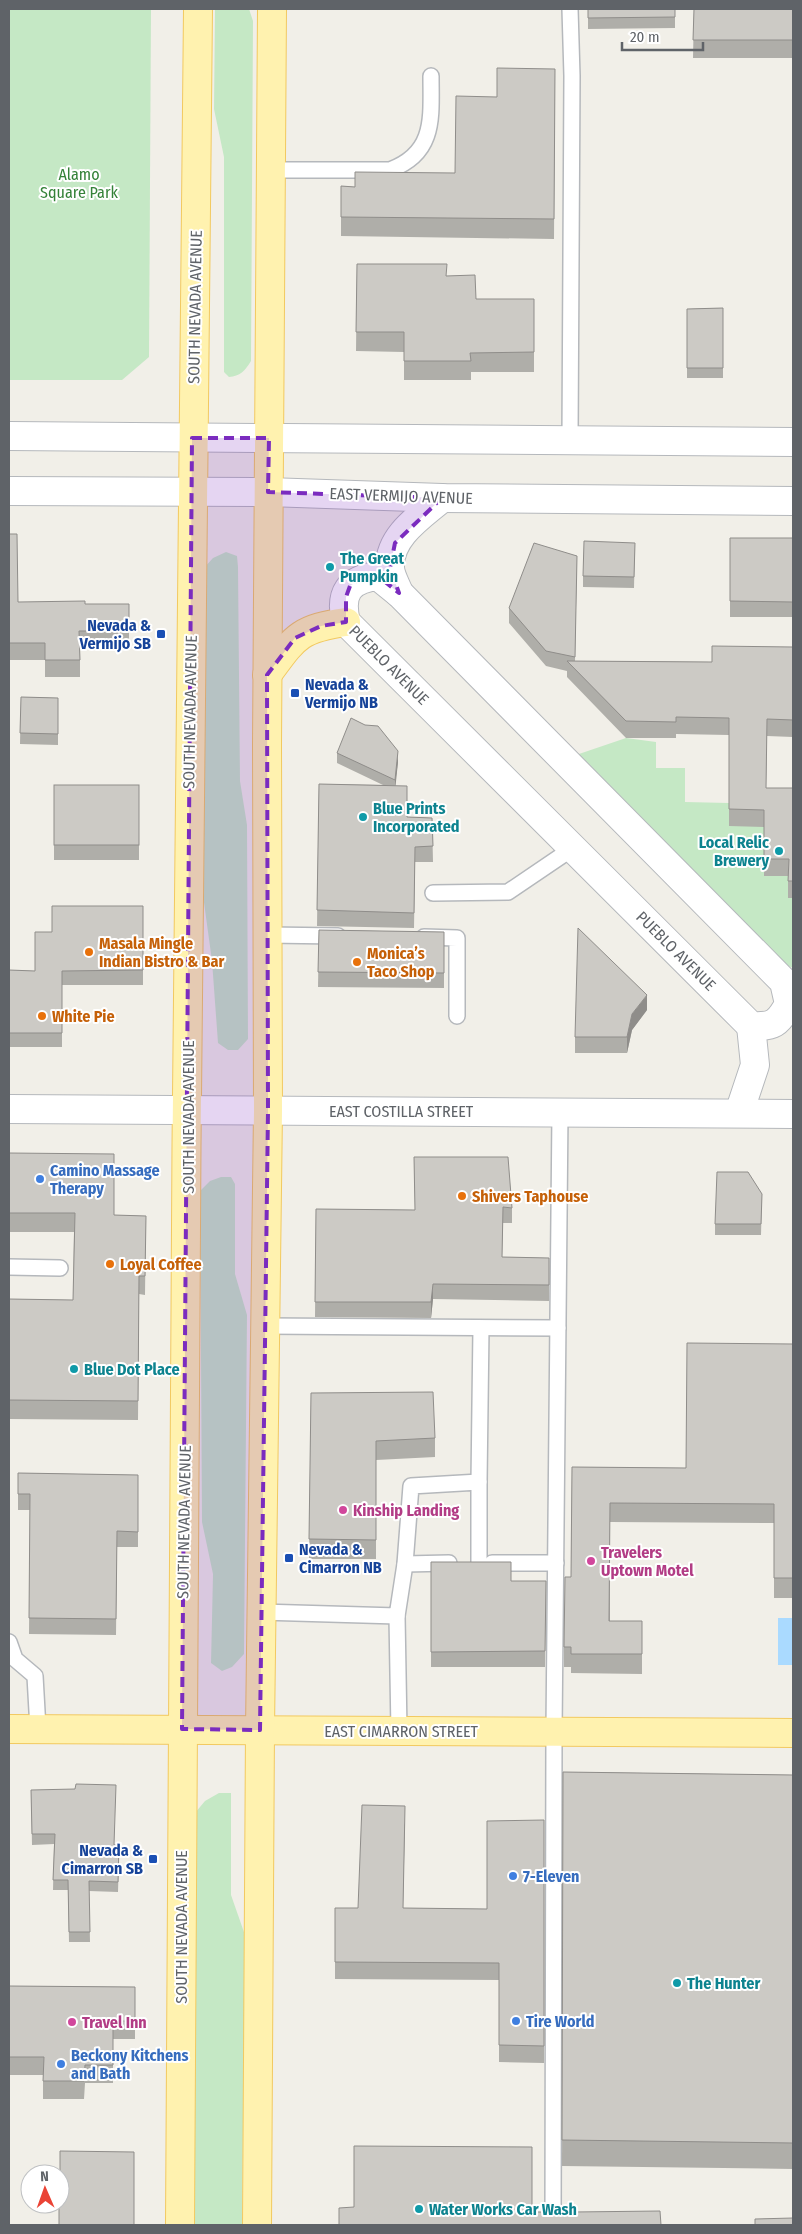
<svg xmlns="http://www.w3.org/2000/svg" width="802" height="2234" viewBox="0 0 802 2234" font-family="'Fira Sans Condensed',sans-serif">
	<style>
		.green { fill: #c5e8c5 }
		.water { fill: #aadaff }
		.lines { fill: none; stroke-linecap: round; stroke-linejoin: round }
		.service-casing { stroke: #b5b8bc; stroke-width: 18 }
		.tertiary-casing { stroke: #b5b8bc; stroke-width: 30 }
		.primary-casing { stroke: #f2c960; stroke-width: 30 }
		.service { stroke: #fff; stroke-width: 15 }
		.tertiary { stroke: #fff; stroke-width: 28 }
		.primary { stroke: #fff2af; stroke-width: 28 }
		.wall { fill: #afaea9 }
		.shaded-wall { fill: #8f8d8a }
		.building { fill: #cccac5; stroke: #8f8d8a }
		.marked { fill: #7b2cbf; fill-opacity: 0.2; stroke: #7b2cbf; stroke-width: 4; stroke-dasharray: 10 6; stroke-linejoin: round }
		.culture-dot { fill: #0f9aa8; stroke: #fff; stroke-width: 2 }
		.transit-dot { fill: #1a4fb4; stroke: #fff; stroke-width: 2 }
		.food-dot { fill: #e8710a; stroke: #fff; stroke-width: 2 }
		.shop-dot { fill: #3f7fe0; stroke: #fff; stroke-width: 2 }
		.hotel-dot { fill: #d1479c; stroke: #fff; stroke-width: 2 }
		.labels { text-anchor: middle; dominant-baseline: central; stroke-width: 4; stroke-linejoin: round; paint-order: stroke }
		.park-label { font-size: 16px; fill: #348238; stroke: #fff }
		.street-label { font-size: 16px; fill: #5f6368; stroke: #fff }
		.culture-label { font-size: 16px; font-weight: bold; fill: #0d838f; stroke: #fff; text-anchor: start }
		.transit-label { font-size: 16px; font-weight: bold; fill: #164399; stroke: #fff; text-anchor: end }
		.food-label { font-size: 16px; font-weight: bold; fill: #c56008; stroke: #fff; text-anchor: start }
		.shop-label { font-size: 16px; font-weight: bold; fill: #366cbe; stroke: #fff; text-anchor: start }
		.hotel-label { font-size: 16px; font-weight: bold; fill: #b23c85; stroke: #fff; text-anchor: start }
	</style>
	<rect width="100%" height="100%" fill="#f1efe8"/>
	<g class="green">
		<path d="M9,9H151L149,357L122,380H9Z"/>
		<path d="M215,9H249L253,21L251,361C245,371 240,376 229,377L224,372V157L214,109Z"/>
		<path d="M226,552L237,556L238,567L240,781L247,825L248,1039L238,1050H228L218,1043L212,961L202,888L204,568L213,558Z"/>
		<path d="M626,738L656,742V768H685V802L729,803L764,827L789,876L793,898V968L776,960L576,755Z"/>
		<path d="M221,1177H231L235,1184V1274L247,1315L244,1654L232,1667L222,1671L211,1663L213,1574L202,1522L200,1191L210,1181Z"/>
		<path d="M219,1793H231V1895L245,1935L242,2225H193L195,1813L205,1801Z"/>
	</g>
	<rect class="water" x="778" y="1618" width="15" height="47"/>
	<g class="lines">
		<g class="service-casing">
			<g id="service">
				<path d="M570,9L572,76L570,438"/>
				<path d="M271,170H390C436,153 431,117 431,76"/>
				<path d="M433,893L508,892L573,848"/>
				<path d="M268,935L338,936"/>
				<path d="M424,937L457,938V1016"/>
				<path d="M9,1267L60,1268"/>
				<path d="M265,1326L558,1328"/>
				<path d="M479,1482L481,1328"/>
				<path d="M492,1563H556"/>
				<path d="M405,1564L449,1563"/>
				<path d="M261,1612L397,1616L405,1564L411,1486L479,1482V1563"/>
				<path d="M397,1616L399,1731"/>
				<path d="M9,1642L15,1659L35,1676L38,1729"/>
				<path d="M553,2225L554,1731L560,1112"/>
			</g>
		</g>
		<g class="tertiary-casing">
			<g id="tertiary">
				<path d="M9,436L793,442"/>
				<path d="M9,491L268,492L442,498L793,501"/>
				<path d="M378,576L399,593L784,982L789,1004C778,1024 773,1027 751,1026L346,622C339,593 349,579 378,576Z"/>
				<path d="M399,593C396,585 390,575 390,567C389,536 421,516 442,498"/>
				<path d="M9,1109L793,1114"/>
				<path d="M739,1113L755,1065L751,1026"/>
			</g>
		</g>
		<g class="primary-casing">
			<g id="primary">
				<path d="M267,675C295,637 298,629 346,622"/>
				<path d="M9,1729L793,1733"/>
				<path d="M180,2225C182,1486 190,748 198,9"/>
				<path d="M257,2225L260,1730L268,1111L267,744L272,9"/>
			</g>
		</g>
		<use href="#service" class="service"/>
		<use href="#tertiary" class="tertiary"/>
		<use href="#primary" class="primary"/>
	</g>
	<g class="wall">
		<path d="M588,9H675V28L588,29Z"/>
		<path d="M694,9H793V58H693Z"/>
		<path d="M555,69L554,239L341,236V186L355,187L455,173L497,97Z"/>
		<path d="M357,264L447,276L476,299H534V372H471V380H404V352L356,351Z"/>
		<path d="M723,308V378H687V309Z"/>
		<path d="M9,534L18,602L85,604H129V648H80V677H45V660H9Z"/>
		<rect x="730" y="538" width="63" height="79"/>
		<path d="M635,543L634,588L583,587V576Z"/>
		<path d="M577,556L575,661L712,662L793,647V737L767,736L766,788H793V898H788V876H764V827L729,826V735L676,734V738H626L567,677V671L546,666L509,623V608Z"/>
		<path d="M21,697L58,698V745L20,744Z"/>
		<path d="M337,753L398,762L395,785L407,817L432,818L433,862H415L414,928L317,926L319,784L383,785L337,763Z"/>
		<rect x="54" y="785" width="85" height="75"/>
		<path d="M143,906V985H62V1047H9V970L35,971L52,932Z"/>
		<path d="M319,930L444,932V988L318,987Z"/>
		<path d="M647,1010L632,1030L627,1053H575V1037Z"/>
		<path d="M9,1153L114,1215L146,1216L145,1295L139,1294L138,1420L9,1419V1299L73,1300L74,1232H9Z"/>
		<path d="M414,1157L512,1208V1223H503L502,1257L549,1258V1301L433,1299L431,1318L315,1317L316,1209L415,1210Z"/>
		<path d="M762,1194L761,1235H715V1224Z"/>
		<path d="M793,1344V1598H774V1523L610,1522V1621H642V1674L571,1673V1667H564V1647L571,1577L572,1467L686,1468Z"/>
		<path d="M311,1393L435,1438V1457L376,1460V1559H309Z"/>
		<path d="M18,1473L138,1475V1547H117L116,1635L29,1634L30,1510H18Z"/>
		<path d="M431,1562L511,1581H546L545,1667H431Z"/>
		<path d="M563,1772L793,1775V2169L562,2166Z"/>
		<path d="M31,1790L115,1845L119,1855L118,1892L89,1891L90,1942H69L68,1890H53L54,1844L32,1845Z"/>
		<path d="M544,1820V2063L499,2062V1980L335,1979V1908H358L405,1823L403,1908L487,1909Z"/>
		<path d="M9,1986L135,1987V2039H113V2083H85L84,2099H43V2075H9Z"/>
	</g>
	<g class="shaded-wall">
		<path d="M398,751V762L395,791V780Z"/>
		<path d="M647,995V1010L632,1030L627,1053V1037L632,1014Z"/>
		<path d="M433,1284V1299L431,1318V1302Z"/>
	</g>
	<g class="building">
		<path d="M588,9H675V17L588,18Z"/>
		<path d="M694,9H793V40H693Z"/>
		<path d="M497,68L555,69L554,219L341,217V186L355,187V172L455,173L456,96L497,97Z"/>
		<path d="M357,264H447L446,276L475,275L476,299H534V352L470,353L471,361H404V332H356Z"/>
		<path d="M723,308V368H687V309Z"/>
		<path d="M9,534H17L18,602L85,601V604H129V631H79L80,660H45V643H9Z"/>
		<path d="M730,538H793V602L730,601Z"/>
		<path d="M584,541L635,543L634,577L583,576Z"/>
		<path d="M534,543L577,556L575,657L546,651L509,608Z"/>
		<path d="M712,646L793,647V720L767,719L766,788H793V881H788L789,859H764V810L729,809V718L676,717V722L626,721L567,661L712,662Z"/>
		<path d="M21,697L58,698V734L20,733Z"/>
		<path d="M351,718L365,725L378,726L398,751L395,780L337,753Z"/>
		<path d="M319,784L407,786V817L432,818L433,846L415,847L414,913L317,910Z"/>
		<rect x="54" y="785" width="85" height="60"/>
		<path d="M52,906H143V970L62,971V1033H9V970L35,971V932H52Z"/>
		<path d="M578,928L647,995L632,1014L627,1037H575Z"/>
		<path d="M319,930L444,932V973L318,972Z"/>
		<path d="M9,1153L114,1154V1215L146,1216L145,1276H139L138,1401L9,1400V1299L73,1300L75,1213H9Z"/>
		<path d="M414,1157H508L512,1208L503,1207L502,1257L549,1258V1285L433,1284L431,1302H315L316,1209L415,1210Z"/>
		<path d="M717,1172H748L762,1194L761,1224H715Z"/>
		<path d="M687,1343L793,1344V1578H774V1504L610,1503L609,1621H642V1654H571V1647H564L565,1577H571L572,1467L686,1468Z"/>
		<path d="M433,1392L435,1438L376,1441V1540L309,1539L311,1393Z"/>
		<path d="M18,1473L138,1475V1532L117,1531L116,1619L29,1618L30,1494H18Z"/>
		<path d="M431,1562H511V1581H546L545,1651L431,1652Z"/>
		<path d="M563,1772L793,1775V2143L562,2140Z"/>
		<path d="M76,1784L116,1785L114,1845H119L118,1882L89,1881L90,1932H69L68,1880H53L55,1834H32L31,1790L75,1789Z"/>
		<path d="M362,1805L405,1806L403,1908L487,1909V1821L544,1820V2046L499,2045V1963L335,1962V1908H358Z"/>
		<path d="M9,1986L135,1987V2021H113V2065H85L84,2081H43L44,2057H9Z"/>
		<path d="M354,2146L532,2147V2212H546L553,2216L560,2212H573L660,2211L661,2225H339V2208L354,2207Z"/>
		<path d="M60,2151L134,2152V2225H59V2204H60Z"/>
		<path d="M793,2218V2225H755V2219Z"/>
	</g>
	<path class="marked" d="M192,438H269L268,492L442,498L395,543L390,568L399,593L378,576L361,578L350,586L346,597V622L321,626L295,638L267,675L268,1111L260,1730L182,1729Z"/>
	<g class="culture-dot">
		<circle cx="330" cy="567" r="5"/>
		<circle cx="363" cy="817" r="5"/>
		<circle cx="779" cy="851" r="5"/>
		<circle cx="74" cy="1369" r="5"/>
		<circle cx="677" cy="1983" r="5"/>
		<circle cx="419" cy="2209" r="5"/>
	</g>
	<g class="transit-dot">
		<rect x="156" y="629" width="10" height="10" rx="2.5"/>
		<rect x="290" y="688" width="10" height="10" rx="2.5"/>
		<rect x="284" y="1553" width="10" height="10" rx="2.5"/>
		<rect x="148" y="1854" width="10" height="10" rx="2.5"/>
	</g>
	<g class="food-dot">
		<circle cx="89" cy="952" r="5"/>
		<circle cx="357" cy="962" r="5"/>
		<circle cx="42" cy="1016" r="5"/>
		<circle cx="462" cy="1196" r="5"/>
		<circle cx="110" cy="1264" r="5"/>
	</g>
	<g class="shop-dot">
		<circle cx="40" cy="1179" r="5"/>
		<circle cx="513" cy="1876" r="5"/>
		<circle cx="516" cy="2021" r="5"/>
		<circle cx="61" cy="2064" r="5"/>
	</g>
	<g class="hotel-dot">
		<circle cx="343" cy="1510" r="5"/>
		<circle cx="591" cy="1561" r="5"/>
		<circle cx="72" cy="2022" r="5"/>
	</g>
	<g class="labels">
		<g class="park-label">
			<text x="79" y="174">Alamo<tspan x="79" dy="18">Square Park</tspan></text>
		</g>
		<g class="street-label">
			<text transform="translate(195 307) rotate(-89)">SOUTH NEVADA AVENUE</text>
			<text transform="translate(401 496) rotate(2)">EAST VERMIJO AVENUE</text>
			<text transform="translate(389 665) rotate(45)">PUEBLO AVENUE</text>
			<text transform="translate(190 712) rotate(-89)">SOUTH NEVADA AVENUE</text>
			<text transform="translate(676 951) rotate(45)">PUEBLO AVENUE</text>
			<text x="401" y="1111">EAST COSTILLA STREET</text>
			<text transform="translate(188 1117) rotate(-90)">SOUTH NEVADA AVENUE</text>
			<text transform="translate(184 1522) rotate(-89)">SOUTH NEVADA AVENUE</text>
			<text x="401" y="1731">EAST CIMARRON STREET</text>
			<text transform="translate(181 1927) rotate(-90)">SOUTH NEVADA AVENUE</text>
		</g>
		<g class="culture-label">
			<text x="340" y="558">The Great<tspan x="340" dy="18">Pumpkin</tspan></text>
			<text x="373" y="808">Blue Prints<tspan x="373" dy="18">Incorporated</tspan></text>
			<text x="769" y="842" text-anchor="end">Local Relic<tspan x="769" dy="18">Brewery</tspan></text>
			<text x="84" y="1369">Blue Dot Place</text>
			<text x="687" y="1983">The Hunter</text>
			<text x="429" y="2209">Water Works Car Wash</text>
		</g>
		<g class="transit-label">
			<text x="151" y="625">Nevada &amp;<tspan x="151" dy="18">Vermijo SB</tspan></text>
			<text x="305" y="684" text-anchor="start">Nevada &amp;<tspan x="305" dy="18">Vermijo NB</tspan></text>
			<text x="299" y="1549" text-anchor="start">Nevada &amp;<tspan x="299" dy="18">Cimarron NB</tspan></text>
			<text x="143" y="1850">Nevada &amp;<tspan x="143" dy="18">Cimarron SB</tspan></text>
		</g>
		<g class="food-label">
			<text x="99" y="943">Masala Mingle<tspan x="99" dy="18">Indian Bistro &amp; Bar</tspan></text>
			<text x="367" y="953">Monica’s<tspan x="367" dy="18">Taco Shop</tspan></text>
			<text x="52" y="1016">White Pie</text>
			<text x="472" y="1196">Shivers Taphouse</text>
			<text x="120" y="1264">Loyal Coffee</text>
		</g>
		<g class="shop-label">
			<text x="50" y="1170">Camino Massage<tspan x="50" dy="18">Therapy</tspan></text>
			<text x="523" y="1876">7-Eleven</text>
			<text x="526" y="2021">Tire World</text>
			<text x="71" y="2055">Beckony Kitchens<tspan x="71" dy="18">and Bath</tspan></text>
		</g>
		<g class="hotel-label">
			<text x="353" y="1510">Kinship Landing</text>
			<text x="601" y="1552">Travelers<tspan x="601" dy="18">Uptown Motel</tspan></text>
			<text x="82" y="2022">Travel Inn</text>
		</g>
	</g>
	<rect width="802" height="2234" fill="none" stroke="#5f6368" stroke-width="20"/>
	<g transform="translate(45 2189) rotate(358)"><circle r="24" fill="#ffffff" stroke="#bfc1c3"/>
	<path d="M0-4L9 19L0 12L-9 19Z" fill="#ea4335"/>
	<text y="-8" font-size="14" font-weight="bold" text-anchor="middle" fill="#5f6368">N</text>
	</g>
	<path d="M622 42v8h81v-8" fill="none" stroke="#5f6368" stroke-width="2.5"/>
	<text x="630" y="42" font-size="15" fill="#5f6368" stroke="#ffffff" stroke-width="4" paint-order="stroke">20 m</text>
</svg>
